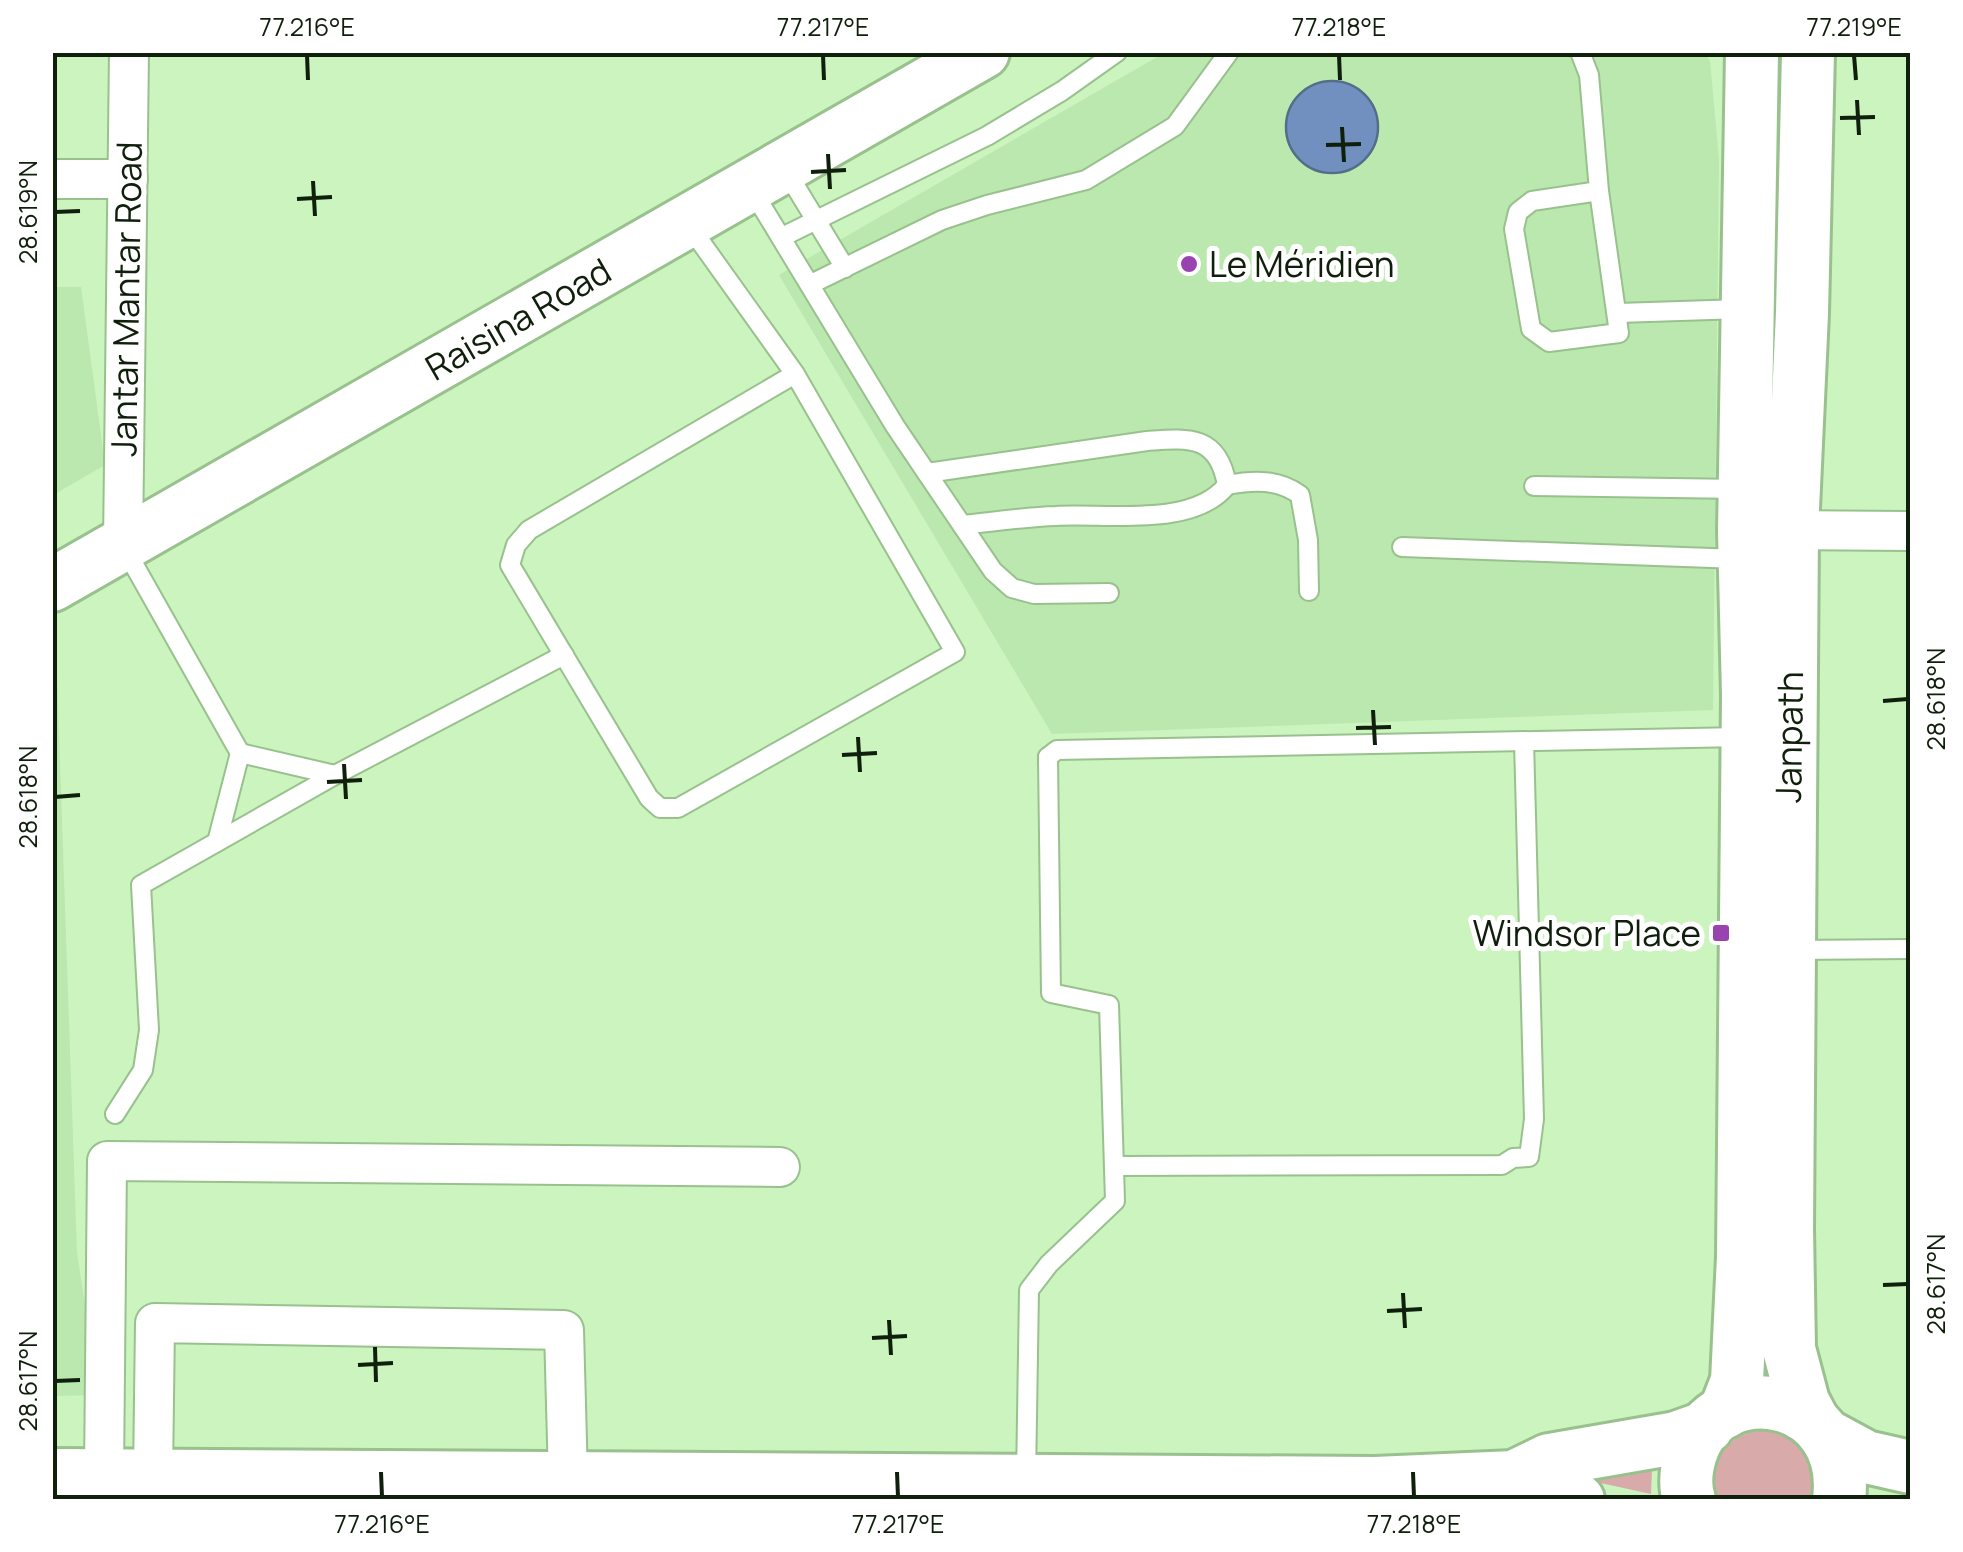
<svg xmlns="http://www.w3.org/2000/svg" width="1963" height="1552" viewBox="0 0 1963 1552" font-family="Manrope,sans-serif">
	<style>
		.built { fill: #bae8ae }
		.green { fill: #d8aaaa }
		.water { fill: #7190c0; stroke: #546e8a; stroke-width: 2.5 }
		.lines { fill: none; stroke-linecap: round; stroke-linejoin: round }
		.service-casing { stroke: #99c18e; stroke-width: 22 }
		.minor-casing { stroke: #99c18e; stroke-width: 42 }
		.secondary-casing { stroke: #99c18e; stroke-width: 58 }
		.service { stroke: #fff; stroke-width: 18 }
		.minor { stroke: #fff; stroke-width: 38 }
		.secondary { stroke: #fff; stroke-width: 52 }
		.ticks { fill: none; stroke: #101f0b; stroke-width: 4 }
		.poi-dot { fill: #9943b0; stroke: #fff; stroke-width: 4 }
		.labels { text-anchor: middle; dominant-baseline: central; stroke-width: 10; stroke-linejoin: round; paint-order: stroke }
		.poi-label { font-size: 35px; fill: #101f0b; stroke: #fff; text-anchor: start }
		.street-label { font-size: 35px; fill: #101f0b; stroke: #fff }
		.neatline { fill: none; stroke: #101f0b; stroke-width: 4 }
		.ticks-label { font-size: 25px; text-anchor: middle; fill: #101f0b }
	</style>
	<rect width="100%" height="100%" fill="#cbf4bf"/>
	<g class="built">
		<path d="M1164,53H1705L1710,61L1719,160L1713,710L1052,734L779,275Z"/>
		<path d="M52,287H81L105,465L53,495Z"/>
		<path d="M57,676L77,1253L99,1395L53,1396L52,678Z"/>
	</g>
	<g class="green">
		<path d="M1771,1429L1788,1434L1812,1459L1813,1500L1715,1499C1707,1458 1728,1431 1771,1429Z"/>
		<path d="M1652,1469L1651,1494L1573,1477Z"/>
	</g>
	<circle class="water" cx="1332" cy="127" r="46"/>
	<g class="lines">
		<g class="service-casing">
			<g id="service">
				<path d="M1580,52L1589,75L1599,191L1619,333L1549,342L1531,329L1514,229L1518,212L1532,201L1599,191"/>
				<path d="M786,171L845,268"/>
				<path d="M752,190L895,426L993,571L1012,588L1034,594L1109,593"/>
				<path d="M690,227L795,374L955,652L678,808H660L649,798L510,565L516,545L529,530L795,374"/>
				<path d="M782,237L987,136L1062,91L1117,52"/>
				<path d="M811,284L942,220L987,205L1086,180L1175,126L1229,52"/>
				<path d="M1618,313L1742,309"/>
				<path d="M927,473L1147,441C1190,438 1218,435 1227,485C1194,528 1106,513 1056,516C1024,517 993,522 962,525"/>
				<path d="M1227,485C1254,480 1278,479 1300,495L1308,540L1309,591"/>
				<path d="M1534,486L1740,489"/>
				<path d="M1402,547L1739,559"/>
				<path d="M125,549L240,753"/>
				<path d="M1048,764V757L1057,750L1742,737"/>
				<path d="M217,842L240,753L335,775"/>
				<path d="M1793,950L1910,949"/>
				<path d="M115,1114L143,1070L149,1030L141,885L335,775L564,655"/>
				<path d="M1116,1166L1502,1165L1513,1158L1529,1157L1534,1119L1524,741"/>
				<path d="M1026,1479L1029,1290L1049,1264L1115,1201L1109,1005L1051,993L1048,757"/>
			</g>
		</g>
		<g class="minor-casing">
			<g id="minor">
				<path d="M52,179H128"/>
				<path d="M1767,530L1910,531"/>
				<path d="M123,545L129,52"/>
				<path d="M104,1475L107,1161L780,1167"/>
				<path d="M153,1475L155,1323L564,1330L568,1479"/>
			</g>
		</g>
		<g class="secondary-casing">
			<g id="secondary">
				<path d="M1808,52L1802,313L1792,530L1787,1229L1789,1349L1803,1402L1812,1419"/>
				<path d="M52,585L983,52"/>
				<path d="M1725,1412L1737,1381L1743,1257L1748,695L1744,531L1752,52"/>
				<path d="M1829,1437L1866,1457L1910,1467"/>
				<path d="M52,1475L1375,1483L1514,1477L1549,1460L1676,1438L1707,1427"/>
				<path d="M1514,1477L1551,1494L1578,1500"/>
				<path d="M1689,1500C1684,1484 1686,1469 1691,1453C1718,1370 1852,1392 1839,1500"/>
			</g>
		</g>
		<use href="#service" class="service"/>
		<use href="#minor" class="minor"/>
		<use href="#secondary" class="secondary"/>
	</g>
	<path class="ticks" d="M307,55L308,80M823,55L824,80M1339,55L1340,80M1854,55L1856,80M1857,100L1859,135M1840,118L1875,117M1342,127L1344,162M1326,145L1361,144M828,154L830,189M811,172L846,170M313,181L315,216M297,199L332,197M55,212L80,211M1883,701L1908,699M1373,710L1375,745M1356,728L1391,727M858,737L860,772M842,755L877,753M344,764L346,799M327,782L362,780M55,797L80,795M1883,1285L1908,1284M1403,1293L1405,1328M1387,1311L1422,1309M889,1320L891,1355M872,1338L907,1336M375,1347L376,1382M358,1365L393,1363M55,1381L80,1380M381,1472L382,1497M897,1472L898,1497M1413,1472L1414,1497"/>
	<g class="poi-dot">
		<circle cx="1189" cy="264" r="10"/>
		<rect x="1711" y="923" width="20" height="20" rx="5"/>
	</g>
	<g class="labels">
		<g class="poi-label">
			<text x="1209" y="264">Le Méridien</text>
			<text x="1701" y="933" text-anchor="end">Windsor Place</text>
		</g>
		<g class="street-label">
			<text transform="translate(126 299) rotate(-89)">Jantar Mantar Road</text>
			<text transform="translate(518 319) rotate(-30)">Raisina Road</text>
			<text transform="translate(1789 737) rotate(-89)">Janpath</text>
		</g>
	</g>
	<rect width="1963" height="1552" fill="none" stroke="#ffffff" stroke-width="110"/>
	<rect x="55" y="55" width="1853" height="1442" class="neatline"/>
	<g class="ticks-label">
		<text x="307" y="36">77.216°E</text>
		<text x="823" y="36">77.217°E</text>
		<text x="1339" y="36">77.218°E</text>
		<text x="1854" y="36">77.219°E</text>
		<text transform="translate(28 212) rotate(-90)" y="9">28.619°N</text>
		<text transform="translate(1936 699) rotate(-90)" y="9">28.618°N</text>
		<text transform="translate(28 797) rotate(-90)" y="9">28.618°N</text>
		<text transform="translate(1936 1284) rotate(-90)" y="9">28.617°N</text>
		<text transform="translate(28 1381) rotate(-90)" y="9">28.617°N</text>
		<text x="382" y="1533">77.216°E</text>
		<text x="898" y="1533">77.217°E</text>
		<text x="1414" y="1533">77.218°E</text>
	</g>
</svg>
